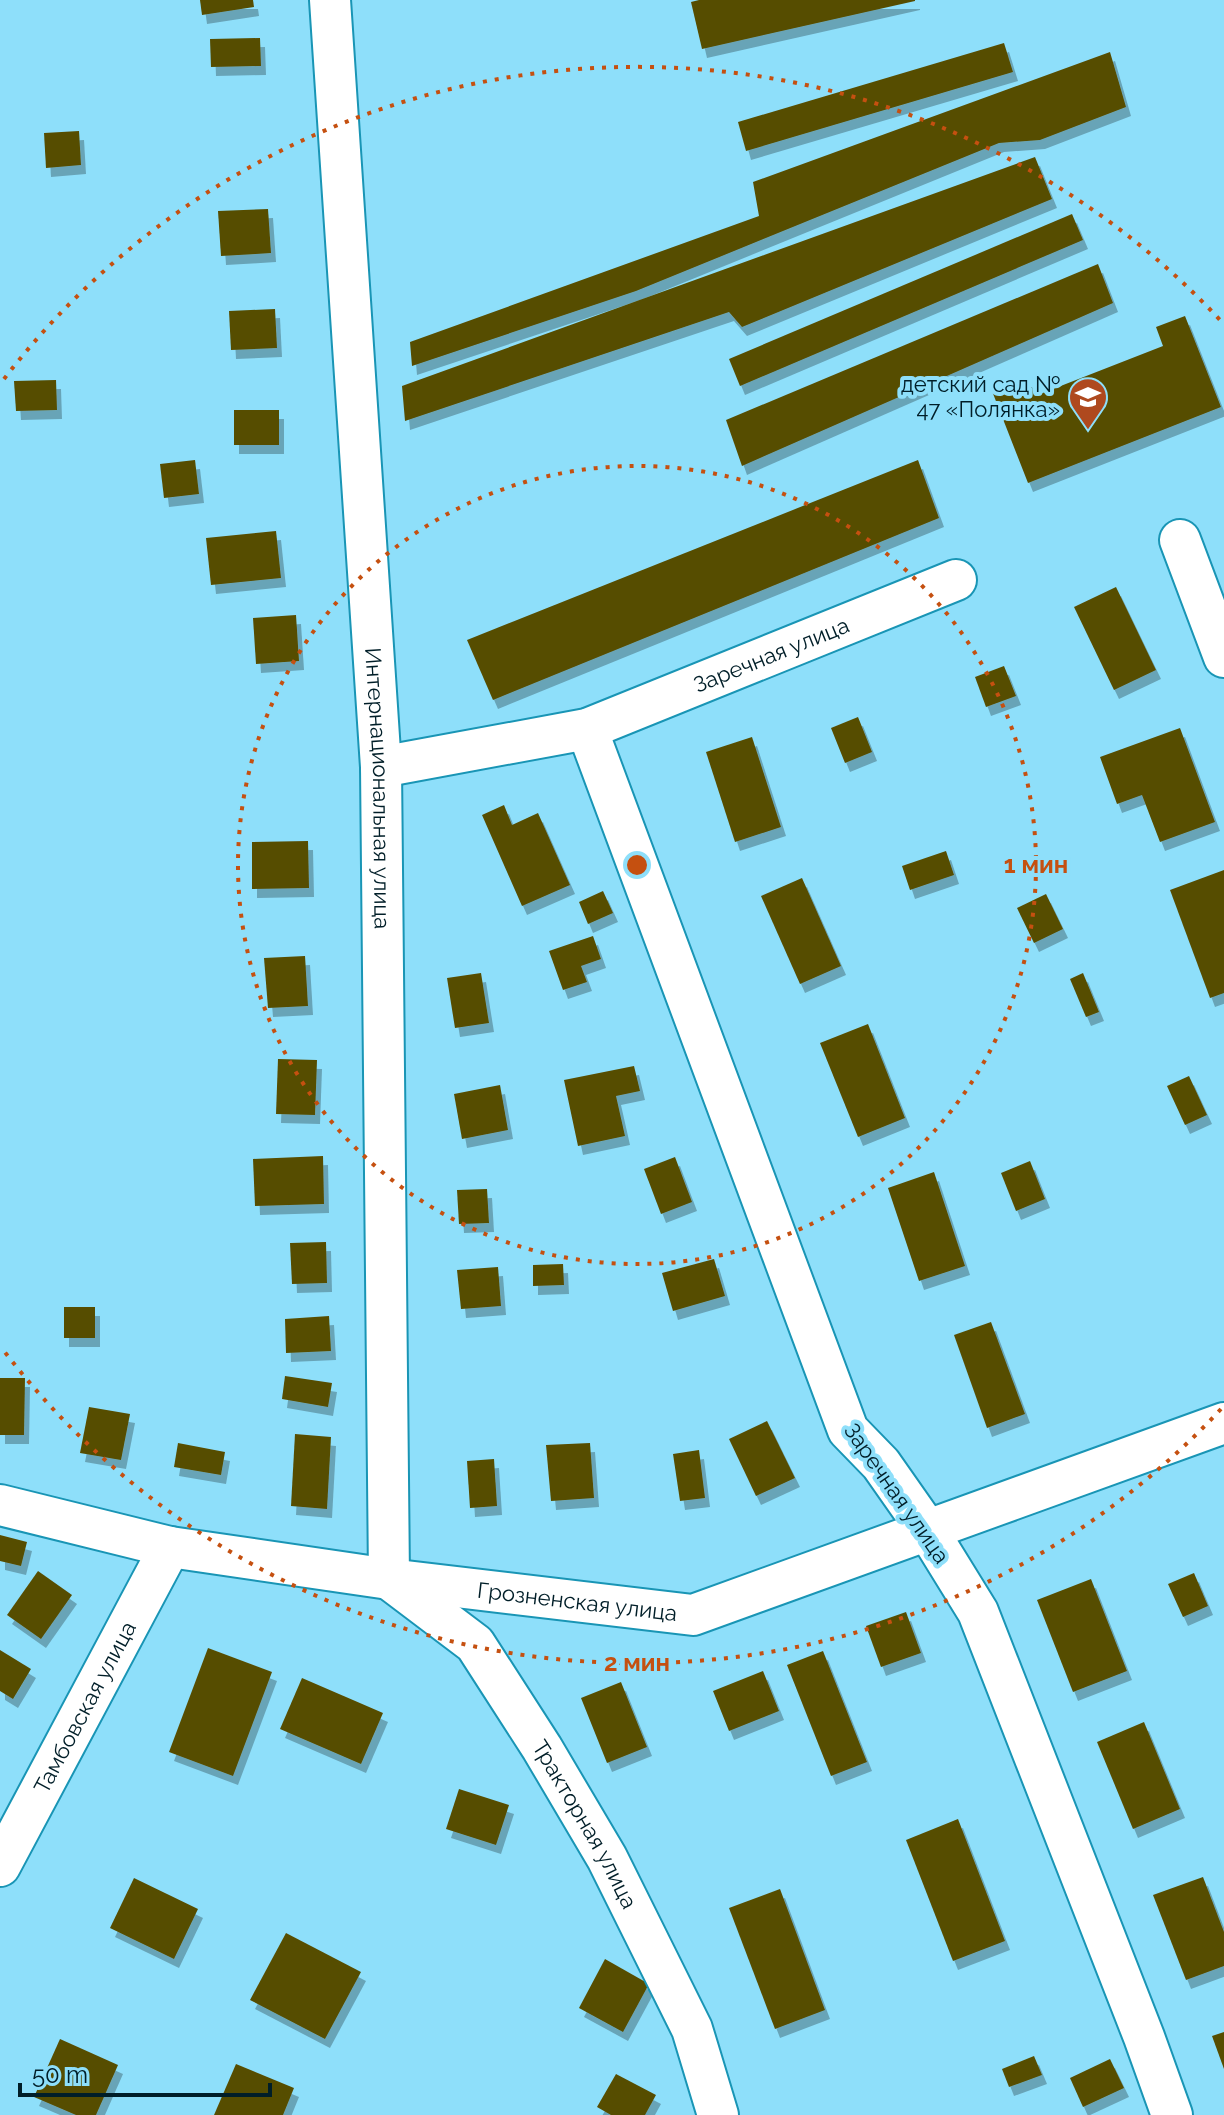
<svg xmlns="http://www.w3.org/2000/svg" width="1224" height="2115" viewBox="0 0 1224 2115" font-family="Raleway,sans-serif">
	<style>
		.building { fill: #574d00; filter: url(#shadow) }
		.lines { fill: none; stroke-linecap: round; stroke-linejoin: round }
		.street-casing { stroke: #1995b5; stroke-width: 44 }
		.street { stroke: #fff; stroke-width: 40 }
		.ring { fill: none; stroke: #c55010; stroke-width: 4; stroke-dasharray: 4 8 }
		.labels { text-anchor: middle; dominant-baseline: central; stroke-width: 8; stroke-linejoin: round; paint-order: stroke }
		.poi-label { font-size: 22px; fill: #001e28; stroke: #8edffa; text-anchor: end }
		.street-label { font-size: 22px; fill: #001e28; stroke: #8edffa }
		.centre { fill: #c55010; stroke: #8edffa; stroke-width: 4 }
		.ring-label { font-size: 24px; text-anchor: middle; font-weight: bold; fill: #c55010; stroke: #8edffa; stroke-width: 8; stroke-linejoin: round; paint-order: stroke }
	</style>
	<defs>
		<filter id="shadow"><feDropShadow dx="5" dy="9" stdDeviation="0" flood-color="#0004"/></filter>
	</defs>
	<rect width="100%" height="100%" fill="#8edffa"/>
	<g class="building">
		<path d="M200,0H253L254,7L202,15Z"/>
		<path d="M699,0H915V1L702,49L691,2Z"/>
		<path d="M260,38L261,66L211,67L210,39Z"/>
		<path d="M1004,43L1013,72L746,151L738,122Z"/>
		<path d="M1110,52L1126,107L1040,140L999,143L636,291L412,366L410,342L759,216L753,182Z"/>
		<path d="M79,131L81,165L46,168L44,133Z"/>
		<path d="M1035,157L1052,199L742,327L729,312L405,421L402,386Z"/>
		<path d="M268,209L271,253L221,256L218,211Z"/>
		<path d="M1072,214L1083,240L740,386L729,359Z"/>
		<path d="M1098,264L1113,303L742,466L726,420Z"/>
		<path d="M275,309L277,348L231,350L229,311Z"/>
		<path d="M1185,316L1221,407L1028,483L992,391L1027,378L1035,396L1163,346L1156,327Z"/>
		<path d="M56,380L57,410L16,411L14,381Z"/>
		<rect x="234" y="410" width="45" height="35"/>
		<path d="M195,460L199,494L164,498L160,464Z"/>
		<path d="M918,460L939,518L493,700L467,640Z"/>
		<path d="M276,531L281,578L211,585L206,538Z"/>
		<path d="M1116,587L1156,670L1114,690L1074,607Z"/>
		<path d="M296,615L299,661L256,664L253,618Z"/>
		<path d="M1004,666L1016,696L986,707L975,677Z"/>
		<path d="M858,717L872,752L845,763L831,728Z"/>
		<path d="M1180,728L1215,822L1160,842L1142,795L1117,804L1100,757Z"/>
		<path d="M752,737L781,827L735,842L706,752Z"/>
		<path d="M504,805L512,825L538,813L570,885L522,906L482,815Z"/>
		<path d="M308,841L309,888L252,889V842Z"/>
		<path d="M946,851L954,875L910,890L902,866Z"/>
		<path d="M1224,870V993L1210,998L1170,890Z"/>
		<path d="M802,878L841,966L800,984L761,896Z"/>
		<path d="M603,891L613,913L588,924L579,902Z"/>
		<path d="M1046,894L1063,929L1034,943L1017,908Z"/>
		<path d="M593,936L601,959L581,966L587,982L563,990L549,951Z"/>
		<path d="M305,956L308,1006L268,1008L264,958Z"/>
		<path d="M481,973L489,1023L455,1028L447,978Z"/>
		<path d="M1083,973L1099,1012L1086,1017L1070,979Z"/>
		<path d="M868,1024L905,1118L858,1137L820,1043Z"/>
		<path d="M278,1059L317,1060L315,1115L276,1114Z"/>
		<path d="M634,1066L640,1091L616,1096L625,1136L578,1146L564,1080Z"/>
		<path d="M1189,1076L1207,1115L1185,1125L1167,1086Z"/>
		<path d="M500,1085L508,1130L462,1139L454,1094Z"/>
		<path d="M323,1156L324,1204L255,1206L253,1159Z"/>
		<path d="M675,1157L692,1202L661,1214L644,1169Z"/>
		<path d="M1030,1161L1045,1199L1016,1211L1001,1173Z"/>
		<path d="M934,1172L965,1266L919,1281L888,1188Z"/>
		<path d="M487,1189L489,1223L459,1224L457,1190Z"/>
		<path d="M326,1242L327,1283L292,1284L290,1243Z"/>
		<path d="M714,1259L725,1296L673,1311L662,1273Z"/>
		<path d="M563,1264L564,1285L533,1286V1265Z"/>
		<path d="M498,1267L501,1306L461,1309L457,1270Z"/>
		<rect x="64" y="1307" width="31" height="31"/>
		<path d="M329,1316L331,1351L286,1353L285,1319Z"/>
		<path d="M991,1322L1025,1414L987,1428L954,1335Z"/>
		<path d="M285,1376L332,1383L328,1407L282,1399Z"/>
		<path d="M0,1378H25L24,1435H0Z"/>
		<path d="M89,1407L130,1414L121,1460L80,1453Z"/>
		<path d="M767,1421L795,1478L756,1496L729,1439Z"/>
		<path d="M295,1434L331,1437L327,1509L291,1506Z"/>
		<path d="M178,1443L225,1452L221,1475L174,1467Z"/>
		<path d="M590,1443L594,1498L551,1501L546,1445Z"/>
		<path d="M699,1450L705,1498L680,1501L673,1454Z"/>
		<path d="M494,1459L497,1506L470,1508L467,1461Z"/>
		<path d="M0,1535L27,1542L21,1566L0,1561Z"/>
		<path d="M38,1571L72,1595L41,1639L7,1615Z"/>
		<path d="M1194,1573L1208,1606L1183,1617L1168,1584Z"/>
		<path d="M1091,1579L1127,1671L1073,1692L1037,1600Z"/>
		<path d="M906,1612L921,1653L881,1667L866,1626Z"/>
		<path d="M208,1648L272,1672L233,1776L169,1752Z"/>
		<path d="M0,1650L31,1669L13,1699L0,1691Z"/>
		<path d="M823,1651L867,1762L831,1776L787,1665Z"/>
		<path d="M763,1671L779,1711L729,1731L713,1691Z"/>
		<path d="M302,1678L383,1713L361,1764L280,1729Z"/>
		<path d="M621,1682L647,1747L607,1763L581,1698Z"/>
		<path d="M1144,1722L1180,1809L1133,1829L1097,1742Z"/>
		<path d="M459,1789L509,1805L496,1845L446,1829Z"/>
		<path d="M958,1819L1005,1941L953,1961L906,1840Z"/>
		<path d="M1203,1877L1224,1932V1966L1186,1980L1153,1895Z"/>
		<path d="M134,1878L198,1909L174,1959L110,1928Z"/>
		<path d="M780,1889L825,2010L775,2029L729,1908Z"/>
		<path d="M286,1933L361,1972L325,2039L250,2000Z"/>
		<path d="M605,1959L649,1984L623,2032L579,2008Z"/>
		<path d="M1224,2032V2069L1212,2036Z"/>
		<path d="M60,2039L118,2065L96,2115H76L34,2097Z"/>
		<path d="M1034,2056L1042,2075L1009,2087L1002,2069Z"/>
		<path d="M1110,2059L1124,2088L1083,2107L1070,2078Z"/>
		<path d="M236,2064L294,2088L283,2115H214Z"/>
		<path d="M616,2074L656,2095L645,2115H611L597,2107Z"/>
	</g>
	<g class="lines">
		<g class="street-casing">
			<g id="street">
				<path id="s1" d="M330,0L381,767L389,1579L475,1644L542,1748L607,1858L692,2029L718,2115"/>
				<path d="M1180,540L1224,657"/>
				<path d="M587,729L848,1430L881,1464L928,1531L978,1612L1144,2037L1172,2115"/>
				<path id="s2" d="M381,767L587,729L956,580"/>
				<path id="s3" d="M0,1505L170,1547L389,1579L693,1615L1224,1423"/>
				<path id="s4" d="M0,1866L170,1547"/>
			</g>
		</g>
		<use href="#street" class="street"/>
	</g>
	<g class="ring">
		<circle cx="637" cy="865" r="399"/>
		<path d="M1221 1409A798 798 0 0 1 4 1351M4 379A798 798 0 0 1 1221 321"/>
	</g>
	<defs>
		<g id="school-pin" transform="scale(2)"><path d="M0 17L-7.5 6A9.5 9.5 0 1 1 7.5 6Z" fill="#af491e" stroke="#8edffa"/><path d="M0-5L7-2L0 1L-7-2ZM-4 1L0 2.5L4 1V4Q0 6-4 4Z" fill="#fff"/></g>
	</defs>
	<g fill-rule="evenodd">
		<use href="#school-pin" x="1088" y="397"/>
	</g>
	<g class="labels">
		<g class="poi-label">
			<text x="1060" y="384">детский сад №<tspan x="1060" dy="25">47 «Полянка»</tspan></text>
		</g>
		<g class="street-label">
			<text stroke="none"><textPath href="#s2" startOffset="408">Заречная улица</textPath></text>
			<text stroke="none"><textPath href="#s1" startOffset="790">Интернациональная улица</textPath></text>
			<text transform="translate(897 1493) rotate(55)">Заречная улица</text>
			<text stroke="none"><textPath href="#s3" startOffset="586">Грозненская улица</textPath></text>
			<text stroke="none"><textPath href="#s4" startOffset="180">Тамбовская улица</textPath></text>
			<text stroke="none"><textPath href="#s1" startOffset="1900">Тракторная улица</textPath></text>
		</g>
	</g>
	<circle cx="637" cy="865" r="12" class="centre"/>
	<g class="ring-label">
		<text x="1036" y="873">1 мин</text>
		<text x="637" y="1671">2 мин</text>
	</g>
	<path d="M20 2083v12h250v-12" fill="none" stroke="#001e28" stroke-width="4"/>
	<text x="32" y="2083" font-size="24" fill="#001e28" stroke="#8edffa" stroke-width="6" paint-order="stroke">50 m</text>
</svg>
